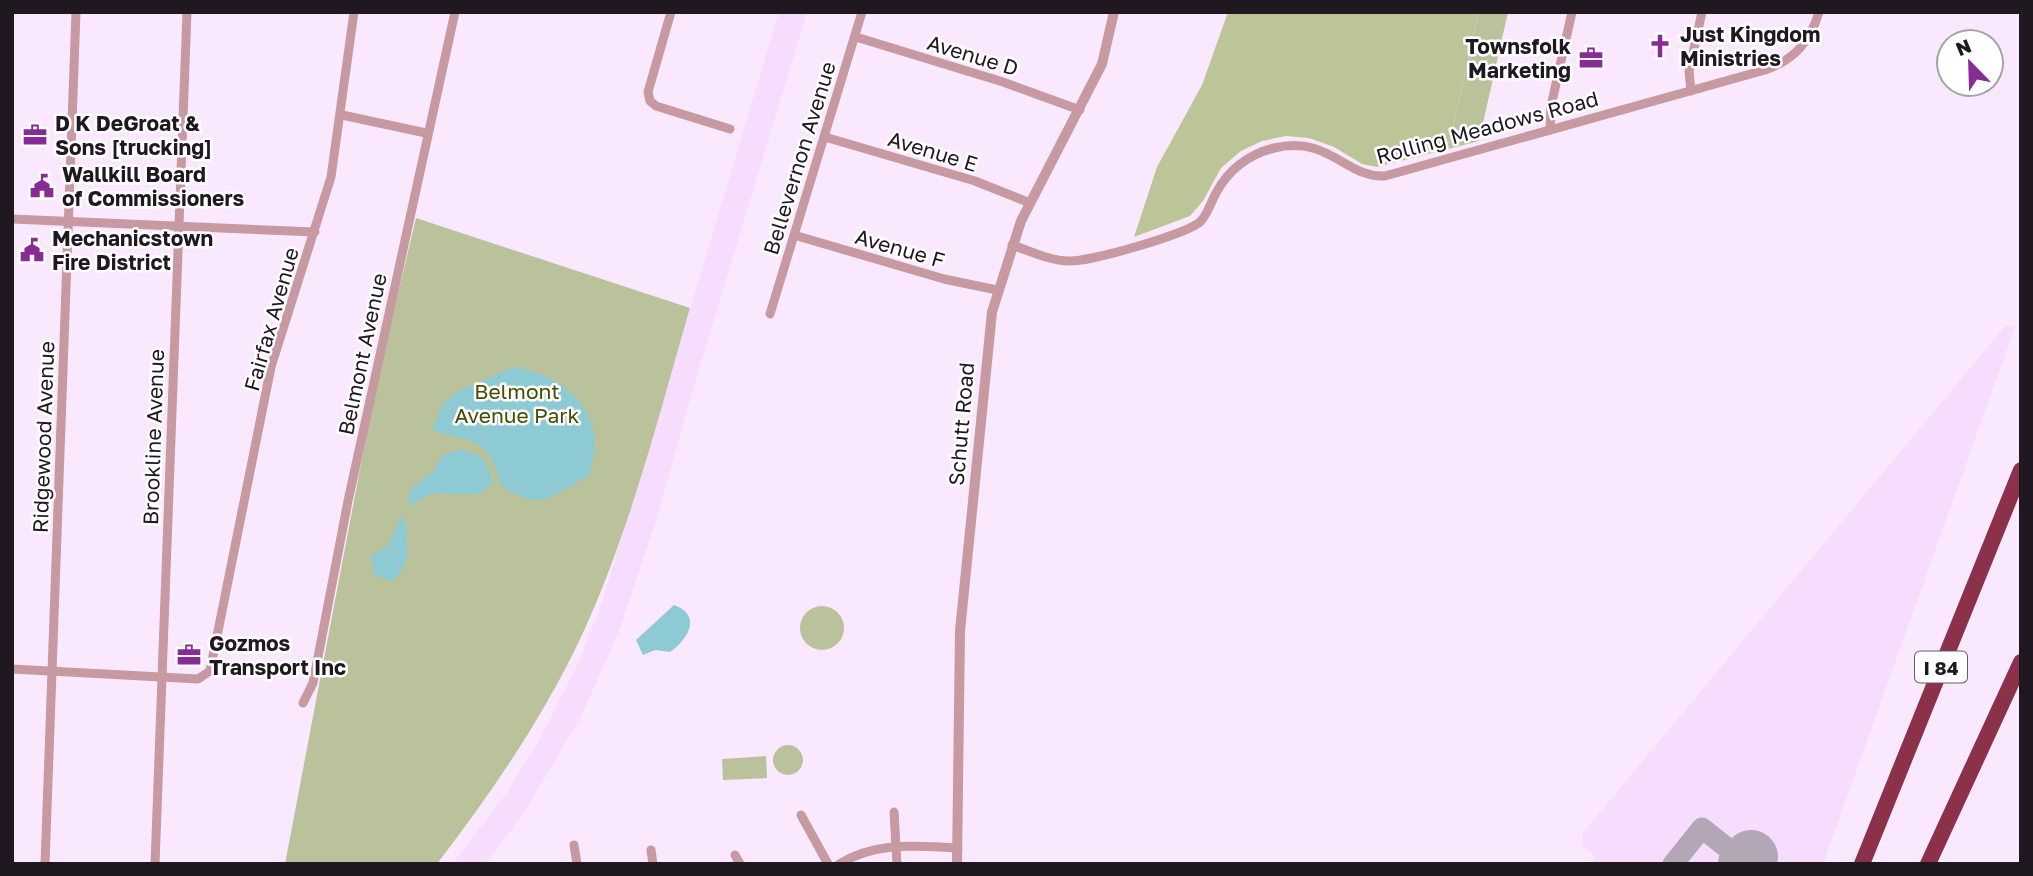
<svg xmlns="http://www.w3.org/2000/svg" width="2033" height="876" viewBox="0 0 2033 876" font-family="'Golos Text',sans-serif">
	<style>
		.built { fill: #f6dcfd }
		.green { fill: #bac29c }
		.forest { fill: #bcc597 }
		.water { fill: #8dcad4 }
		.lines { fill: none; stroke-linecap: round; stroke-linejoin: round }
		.taxiway { stroke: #b3a6b6; stroke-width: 21 }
		.runway { stroke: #b3a6b6; stroke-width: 54 }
		.minor { stroke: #c799a1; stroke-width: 9 }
		.tertiary { stroke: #c799a1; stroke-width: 10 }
		.motorway { stroke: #8b3149; stroke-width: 16 }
		.labels { text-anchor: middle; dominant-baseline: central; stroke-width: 5; stroke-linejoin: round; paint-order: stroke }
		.shield { fill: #fff; stroke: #625d64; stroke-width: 2 }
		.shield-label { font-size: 19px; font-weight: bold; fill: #1f1821 }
		.poi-label { font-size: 21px; font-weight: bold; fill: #1f1821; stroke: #fff; text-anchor: start }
		.street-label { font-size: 21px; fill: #1f1821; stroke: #fff }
		.park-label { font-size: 21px; fill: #444d00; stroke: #fff }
	</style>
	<rect width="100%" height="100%" fill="#fae9fe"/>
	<g class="built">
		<path d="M779,12H807L688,406L657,518L619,631L581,717L522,816L485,864H452L506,794L542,735L576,668L602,603Z"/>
		<path d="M2005,326L2015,327L1823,864H1593L1595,856L1584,848L1582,834Z"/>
	</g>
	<g class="green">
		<path d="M1479,12H1508L1479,141L1448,149Z"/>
		<path d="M416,218L690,308C658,418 630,531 582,635C543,718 492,792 437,864H285L375,390Z"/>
		<circle cx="822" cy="628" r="22"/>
		<circle cx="788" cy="760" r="15"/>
		<path d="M766,756L767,778L723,780L722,759Z"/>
	</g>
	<path class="forest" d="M1228,12H1479L1448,149L1377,167L1362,164L1334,147L1309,138L1286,136L1262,141L1241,151L1221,168L1203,201L1190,216L1134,237L1157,167L1202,85Z"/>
	<g class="water">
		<path d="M513,367C553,373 593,398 595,443C595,453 591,466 589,476C549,495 546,513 502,487C486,435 481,446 432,430L442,405L457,392Z"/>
		<path d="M457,450C479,451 489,460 492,482C478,503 456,490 434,494C426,495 416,502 408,506L410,490L435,469L441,456Z"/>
		<path d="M403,513C408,540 414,562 392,581L374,575L371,555L387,547Z"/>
		<path d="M674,605C702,615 689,639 670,652L655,650L643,655L636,640Z"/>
	</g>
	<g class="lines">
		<path class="taxiway" d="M1673,864L1702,828L1746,863"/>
		<path class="runway" d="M1745,864L1751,857"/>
		<g class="minor">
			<path d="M671,12L648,92L650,101L656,106L730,129"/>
			<path d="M856,37L1003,82L1080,110"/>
			<path d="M1691,91L1689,71L1702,12"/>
			<path d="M342,115L426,133"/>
			<path d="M1550,130L1551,106L1572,12"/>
			<path d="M825,137L975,181L1030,203"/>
			<path d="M12,219L315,232"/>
			<path d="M794,235L944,279L997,290"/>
			<path d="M1012,245C1030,251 1050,261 1069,261C1089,262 1188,234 1201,221C1208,213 1211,202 1216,193C1228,170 1249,154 1274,148C1330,135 1345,178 1385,176L1765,70C1794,60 1810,42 1819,12"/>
			<path d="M770,314L862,12"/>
			<path d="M12,669L198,679L210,671L271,367L331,177L354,12"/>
			<path d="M303,703L313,683L348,501L455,12"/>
			<path d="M894,812L897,864"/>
			<path d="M801,815L828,864"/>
			<path d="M574,845L577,864"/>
			<path d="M651,850L653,864"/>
			<path d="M735,855L740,864"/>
			<path d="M45,864L76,12"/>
			<path d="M155,864L187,12"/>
			<path d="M839,864C877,841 915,846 958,848"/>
		</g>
		<path class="tertiary" d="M957,864L960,631L992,312L1021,221L1102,64L1114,12"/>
		<g class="motorway">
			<path d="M1862,864L2021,470"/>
			<path d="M1928,864L2021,662"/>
		</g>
	</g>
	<defs>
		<g id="church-bare" transform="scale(1.89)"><path d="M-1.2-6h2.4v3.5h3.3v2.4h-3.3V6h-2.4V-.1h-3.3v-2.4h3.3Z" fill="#882b96" stroke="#fff" stroke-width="2.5" paint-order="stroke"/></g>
		<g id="office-bare" transform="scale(1.89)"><path d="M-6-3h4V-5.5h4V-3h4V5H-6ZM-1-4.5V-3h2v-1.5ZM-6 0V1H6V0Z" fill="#882b96" stroke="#fff" stroke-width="2.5" paint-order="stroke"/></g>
		<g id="civic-bare" transform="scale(1.89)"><path d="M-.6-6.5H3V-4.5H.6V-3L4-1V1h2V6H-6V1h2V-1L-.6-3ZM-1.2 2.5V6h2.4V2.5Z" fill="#882b96" stroke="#fff" stroke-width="2.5" paint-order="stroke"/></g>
	</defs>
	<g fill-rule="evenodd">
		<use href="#church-bare" x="1660" y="46"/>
		<use href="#office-bare" x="1591" y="58"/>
		<use href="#office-bare" x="35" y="135"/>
		<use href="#civic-bare" x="42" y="186"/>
		<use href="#civic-bare" x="32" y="250"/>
		<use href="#office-bare" x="189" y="655"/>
	</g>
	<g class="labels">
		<rect class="shield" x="1915" y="651.5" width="52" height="31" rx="5"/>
		<g class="shield-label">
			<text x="1941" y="667">I 84</text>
		</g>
		<g class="poi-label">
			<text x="1680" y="34">Just Kingdom<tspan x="1680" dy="24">Ministries</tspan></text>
			<text x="1571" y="46" text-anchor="end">Townsfolk<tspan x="1571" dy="24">Marketing</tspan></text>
			<text x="55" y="123">D K DeGroat &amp;<tspan x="55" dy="24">Sons [trucking]</tspan></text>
			<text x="62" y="174">Wallkill Board<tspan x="62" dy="24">of Commissioners</tspan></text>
			<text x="52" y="238">Mechanicstown<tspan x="52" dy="24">Fire District</tspan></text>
			<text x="209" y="643">Gozmos<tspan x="209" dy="24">Transport Inc</tspan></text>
		</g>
		<g class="street-label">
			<text transform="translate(973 55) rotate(17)">Avenue D</text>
			<text transform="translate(1487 127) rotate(-15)">Rolling Meadows Road</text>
			<text transform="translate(933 151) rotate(17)">Avenue E</text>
			<text transform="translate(799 158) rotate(-73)">Bellevernon Avenue</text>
			<text transform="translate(900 248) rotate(16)">Avenue F</text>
			<text transform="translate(271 319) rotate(-74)">Fairfax Avenue</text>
			<text transform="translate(362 354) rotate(-78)">Belmont Avenue</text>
			<text transform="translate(961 424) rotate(-85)">Schutt Road</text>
			<text transform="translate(43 437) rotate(-88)">Ridgewood Avenue</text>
			<text transform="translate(153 437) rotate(-88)">Brookline Avenue</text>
		</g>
		<g class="park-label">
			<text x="517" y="391">Belmont<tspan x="517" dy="24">Avenue Park</tspan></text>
		</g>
	</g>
	<rect width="2033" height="876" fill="none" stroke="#1f1821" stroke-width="28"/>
	<g transform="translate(1970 63) rotate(337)"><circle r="33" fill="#ffffff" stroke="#a5a3a6" stroke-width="2"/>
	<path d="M0-5L12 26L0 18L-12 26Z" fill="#882b96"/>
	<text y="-10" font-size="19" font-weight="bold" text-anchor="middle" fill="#1f1821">N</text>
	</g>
</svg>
